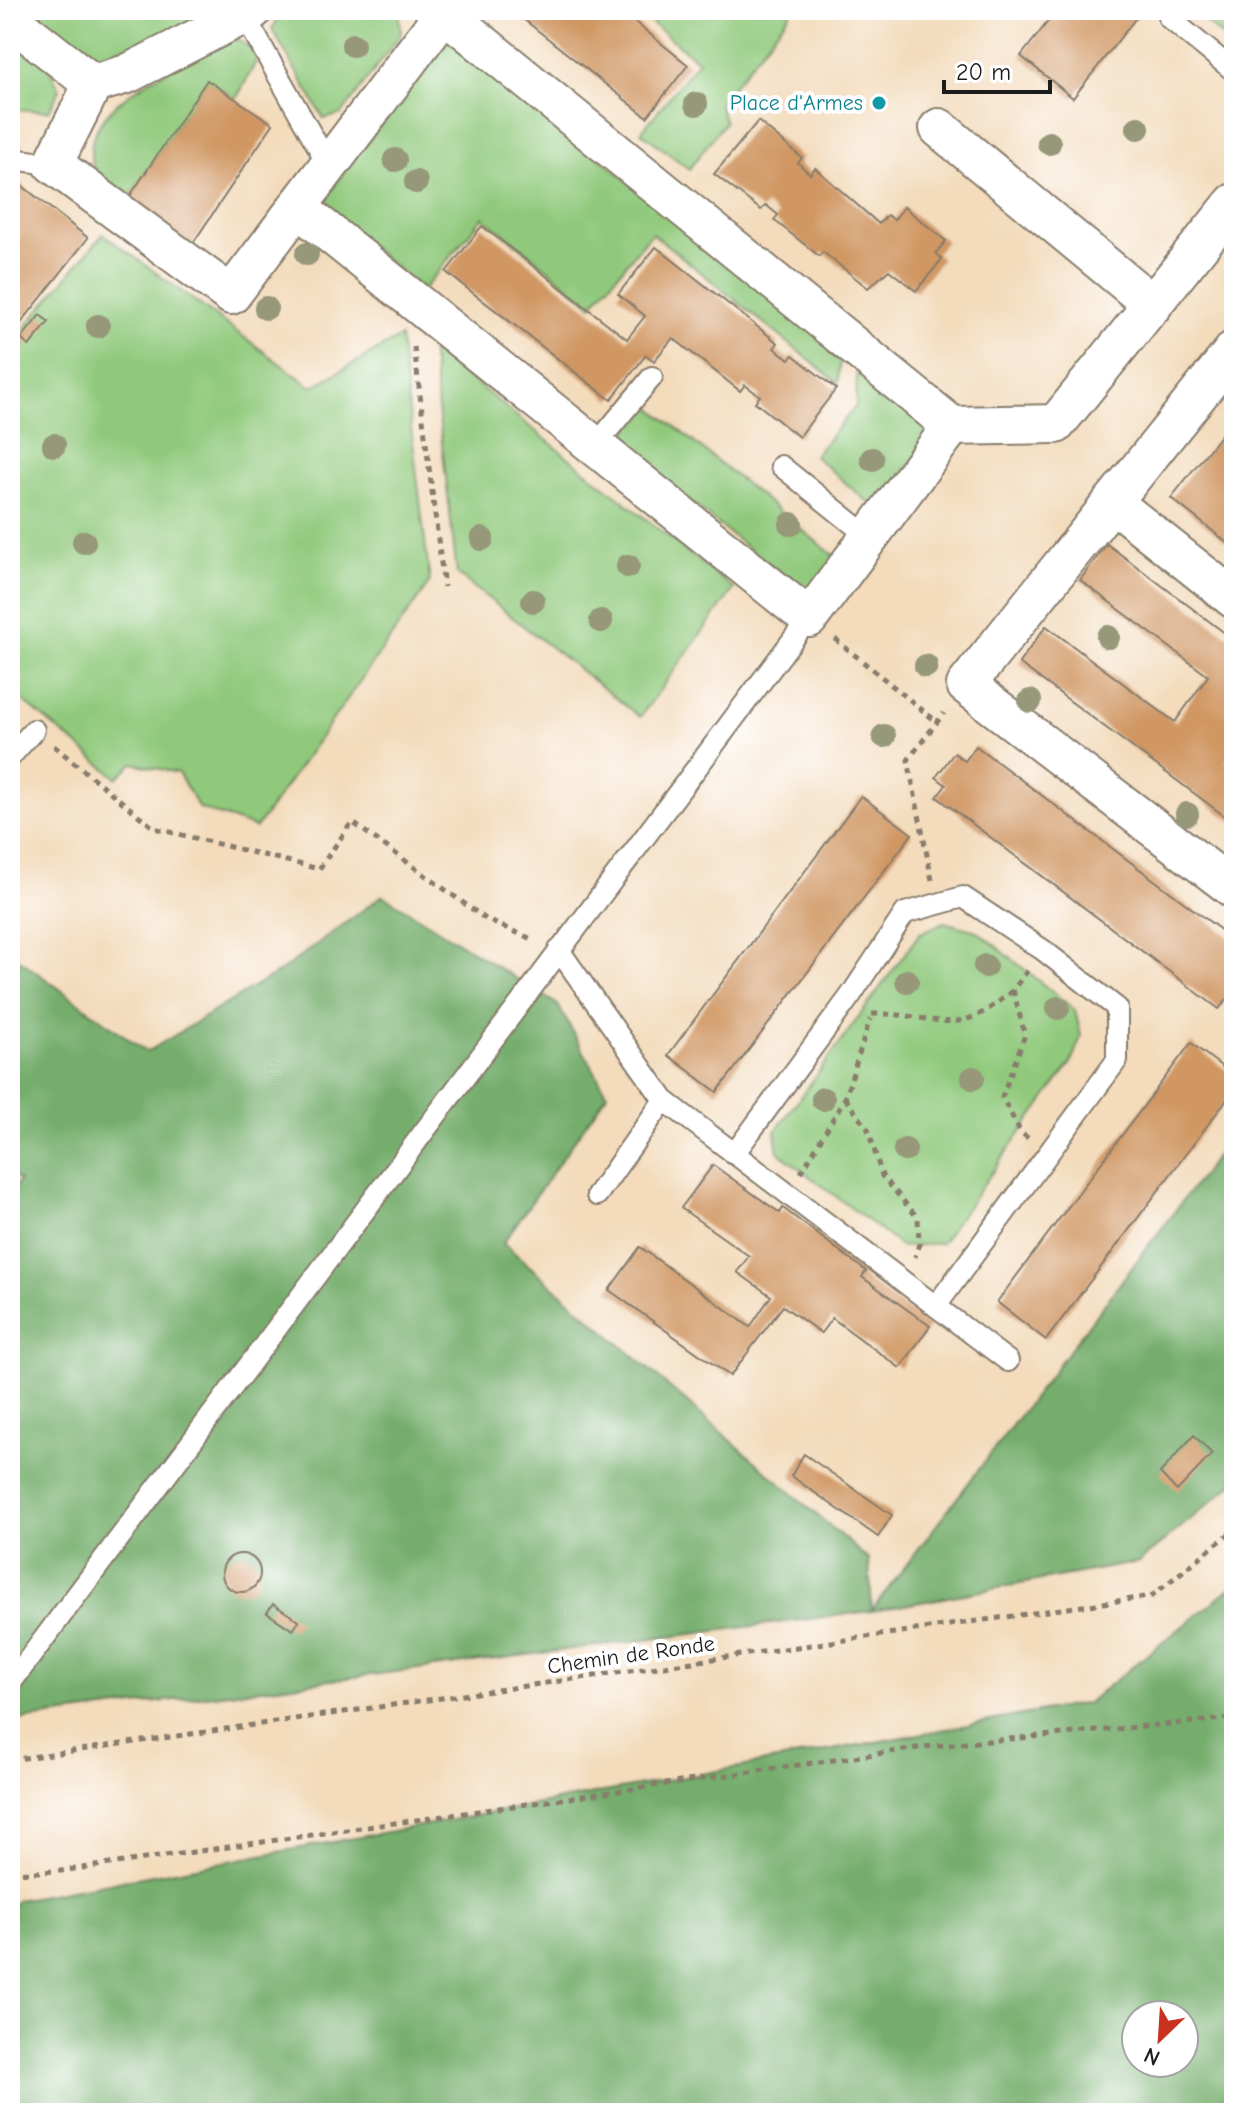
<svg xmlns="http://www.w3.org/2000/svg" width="1244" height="2123" viewBox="0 0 1244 2123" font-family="'Comic Neue',sans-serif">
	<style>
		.green { fill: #90c97c; stroke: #56724c; stroke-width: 2 }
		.forest { fill: #74ad6c; stroke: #486444; stroke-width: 2; fill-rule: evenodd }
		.building { fill: #d09764 }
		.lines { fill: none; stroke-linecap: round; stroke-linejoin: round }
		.lane-casing { stroke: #887c6c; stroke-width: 24 }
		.street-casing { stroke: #887c6c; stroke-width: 42 }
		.path { stroke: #887c6c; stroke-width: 5; stroke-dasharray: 6 6; stroke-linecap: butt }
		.lane { stroke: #fff; stroke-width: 20 }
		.street { stroke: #fff; stroke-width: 38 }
		.tree { fill: #969879 }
		.culture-dot { fill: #0f9aa8; stroke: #fff; stroke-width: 3 }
		.labels { text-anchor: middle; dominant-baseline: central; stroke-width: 8; stroke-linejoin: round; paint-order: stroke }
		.culture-label { font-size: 22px; fill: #0d838f; stroke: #fff; text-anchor: end }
		.street-label { font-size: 22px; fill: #1c1c1c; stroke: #fff }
	</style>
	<rect width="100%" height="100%" fill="#fff"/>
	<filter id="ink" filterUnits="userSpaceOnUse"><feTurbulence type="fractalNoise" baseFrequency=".0125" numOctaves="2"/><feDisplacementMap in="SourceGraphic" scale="16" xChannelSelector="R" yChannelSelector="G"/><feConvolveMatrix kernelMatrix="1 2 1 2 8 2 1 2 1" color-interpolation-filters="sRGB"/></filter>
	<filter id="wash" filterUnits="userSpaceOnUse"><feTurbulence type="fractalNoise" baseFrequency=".006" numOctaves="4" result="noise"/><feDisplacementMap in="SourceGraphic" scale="32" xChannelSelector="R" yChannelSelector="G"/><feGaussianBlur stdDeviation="1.8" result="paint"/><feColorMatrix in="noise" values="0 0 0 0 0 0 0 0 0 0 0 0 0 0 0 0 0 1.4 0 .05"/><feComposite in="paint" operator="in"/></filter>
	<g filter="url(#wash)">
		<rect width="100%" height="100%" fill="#f3dbbc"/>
		<g class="green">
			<path d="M31,10H214L112,66L89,58Z"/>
			<path d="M295,10H399L401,34L342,114L324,119L272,29L279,17Z"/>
			<path d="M642,10H685L692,15L697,10H793L719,104L725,122L689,169L641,132L698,61L639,13Z"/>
			<path d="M1196,10H1234V41L1223,37L1194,12Z"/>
			<path d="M10,33L43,59L60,89L49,111L10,109Z"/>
			<path d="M449,36L841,353L838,383L652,233L592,305L483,217L423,290L319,205Z"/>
			<path d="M239,40L251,49L257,60L236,99L207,81L126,202C116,193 96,178 93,166C75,104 183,64 226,41Z"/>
			<path d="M103,234L312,387L400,337L430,582L256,828L199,808L178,773L133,763L117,778L10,690V345Z"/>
			<path d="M431,348L734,589L640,717L457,574Z"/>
			<path d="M857,363L936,430L876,509L814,456L856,406Z"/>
			<path d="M648,405L838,559L807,596L617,443Z"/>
			<path d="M944,922L977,931L1075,1010L1081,1036L1071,1063L941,1243L902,1247L778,1152L775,1132L920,933Z"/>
		</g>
		<g class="forest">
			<path d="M383,895L558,1005L607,1094L503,1243L869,1560L872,1610L1234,1133V1483L1139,1562L872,1611L10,1721V1193L19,1181L10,1173V953L147,1052L282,970Z"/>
			<path d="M1234,1585V2113H10V1908L17,1900L1087,1703ZM1136,2015H1184V2063H1136Z"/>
		</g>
		<g id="blocks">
			<g class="building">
				<path d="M512,10H620L688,65L647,117Z"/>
				<path d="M1057,10H1142L1073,98L1021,56Z"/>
				<path d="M207,80L273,124L191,246L126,202Z"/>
				<path d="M758,121L802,158L798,163L810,174L815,168L879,224L887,215L894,220L904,207L946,241L936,253L942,259L916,291L889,270L868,288L823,252L819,256L774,220L778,215L766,205L761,210L714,174Z"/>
				<path d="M10,176L88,238L10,337Z"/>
				<path d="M482,226L627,339L645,316L618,294L656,247L778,343L774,348L789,359L793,355L836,389L799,437L755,402L760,396L745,385L740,391L673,338L654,361L646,355L611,400L446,272Z"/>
				<path d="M40,315L49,322L29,346L21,339Z"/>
				<path d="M1234,418V548L1171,498Z"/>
				<path d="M1107,544L1234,640V751L1226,762L1234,768V823L1019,663L1046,626L1175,722L1208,676L1080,580Z"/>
				<path d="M976,746L1234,940V999L1230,996L1219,1009L937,797L946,785L936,777L954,753L965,761Z"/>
				<path d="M861,796L912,834L717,1092L668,1055Z"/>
				<path d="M1191,1043L1234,1076V1090L1046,1340L997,1302Z"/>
				<path d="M713,1165L780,1213L783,1208L866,1271L862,1277L930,1326L900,1368L832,1318L821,1333L783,1306L730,1376L609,1290L640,1247L750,1327L771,1296L737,1272L749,1256L681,1208Z"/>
				<path d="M1194,1435L1212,1454L1177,1491L1160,1473Z"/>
				<path d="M804,1454L892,1515L878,1537L791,1476Z"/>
				<circle cx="241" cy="1573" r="19"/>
				<path d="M273,1604L299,1621L293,1630L267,1613Z"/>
			</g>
		</g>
	</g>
	<g filter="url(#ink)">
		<use href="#blocks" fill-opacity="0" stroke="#887c6c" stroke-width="2"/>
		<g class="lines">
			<g class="lane-casing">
				<g id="lane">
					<path d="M1176,10L1169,18L1234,71"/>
					<path d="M244,15L329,166"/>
					<path d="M10,159L53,164"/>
					<path d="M595,446L652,377"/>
					<path d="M781,466L869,537"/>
					<path d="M10,757L34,730"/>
					<path d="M559,950L664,1100L1008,1361"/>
					<path d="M734,1154L851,995L905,913L963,897L1043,950L1117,1008V1060L936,1306"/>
					<path d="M597,1195L664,1100"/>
					<path d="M10,1684L809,618"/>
				</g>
			</g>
			<g class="street-casing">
				<g id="street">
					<path d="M441,10L952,426L1056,424L1234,203"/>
					<path d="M10,19L93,84L127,74L253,10"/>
					<path d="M93,84L53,164L231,295L444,13"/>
					<path d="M939,128L1153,305"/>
					<path d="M297,207L809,618L952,426"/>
					<path d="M1234,350L966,685L1234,889"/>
					<path d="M1112,502L1234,599"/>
				</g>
			</g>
			<g class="path">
				<path d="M414,347L444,587"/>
				<path d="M835,639L937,722"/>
				<path d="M54,746L154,828L319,869L352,822L487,920L534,940"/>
				<path d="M932,880L908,760L944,713"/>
				<path d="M872,1014C941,1012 952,1044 1013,990"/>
				<path d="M845,1098L868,1129L882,1176L918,1218L919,1244L915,1257"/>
				<path d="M1028,1138L1021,1133L1002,1097L1025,1035L1013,990L1028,970"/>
				<path d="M801,1173L845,1098L870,1019"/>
				<path d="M10,1760L1152,1596L1234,1530"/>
				<path d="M10,1873L61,1871L924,1747L1234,1718"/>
			</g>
			<use href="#lane" class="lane"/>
			<use href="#street" class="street"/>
		</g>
		<g class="tree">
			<circle cx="353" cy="45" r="12"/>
			<circle cx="696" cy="104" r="12"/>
			<circle cx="1138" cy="128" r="12"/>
			<circle cx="1049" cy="143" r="12"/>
			<circle cx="395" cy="160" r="12"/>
			<circle cx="416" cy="182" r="12"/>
			<circle cx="307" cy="254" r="12"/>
			<circle cx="266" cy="308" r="12"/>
			<circle cx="98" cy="326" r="12"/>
			<circle cx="54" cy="445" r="12"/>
			<circle cx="872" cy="459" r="12"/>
			<circle cx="791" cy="524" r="12"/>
			<circle cx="482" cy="539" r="12"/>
			<circle cx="84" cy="542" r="12"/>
			<circle cx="628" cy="566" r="12"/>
			<circle cx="533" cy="601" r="12"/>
			<circle cx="601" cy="621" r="12"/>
			<circle cx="1108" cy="637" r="12"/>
			<circle cx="926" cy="666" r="12"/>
			<circle cx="1030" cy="701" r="12"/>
			<circle cx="884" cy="736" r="12"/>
			<circle cx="1187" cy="814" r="12"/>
			<circle cx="985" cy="966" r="12"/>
			<circle cx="907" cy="981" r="12"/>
			<circle cx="1058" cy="1008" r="12"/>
			<circle cx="973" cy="1078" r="12"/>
			<circle cx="823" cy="1099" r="12"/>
			<circle cx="905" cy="1150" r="12"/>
		</g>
	</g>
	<circle class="culture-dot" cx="879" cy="103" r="8"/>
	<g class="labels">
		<g class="culture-label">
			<text x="863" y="103">Place d'Armes</text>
		</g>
		<g class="street-label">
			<text transform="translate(631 1655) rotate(-8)">Chemin de Ronde</text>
		</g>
	</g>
	<rect width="1244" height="2123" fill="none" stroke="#fff" stroke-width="40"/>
	<g transform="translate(1160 2039) rotate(205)"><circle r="38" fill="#ffffff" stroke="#a4a4a4" stroke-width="2"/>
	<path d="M0-6L14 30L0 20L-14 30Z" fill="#c8321e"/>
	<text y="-12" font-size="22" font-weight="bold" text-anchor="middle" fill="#1c1c1c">N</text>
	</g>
	<path d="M944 80v12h106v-12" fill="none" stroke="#1c1c1c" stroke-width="4"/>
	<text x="956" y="80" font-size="24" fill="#1c1c1c" stroke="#ffffff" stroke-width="6" paint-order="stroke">20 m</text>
</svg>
